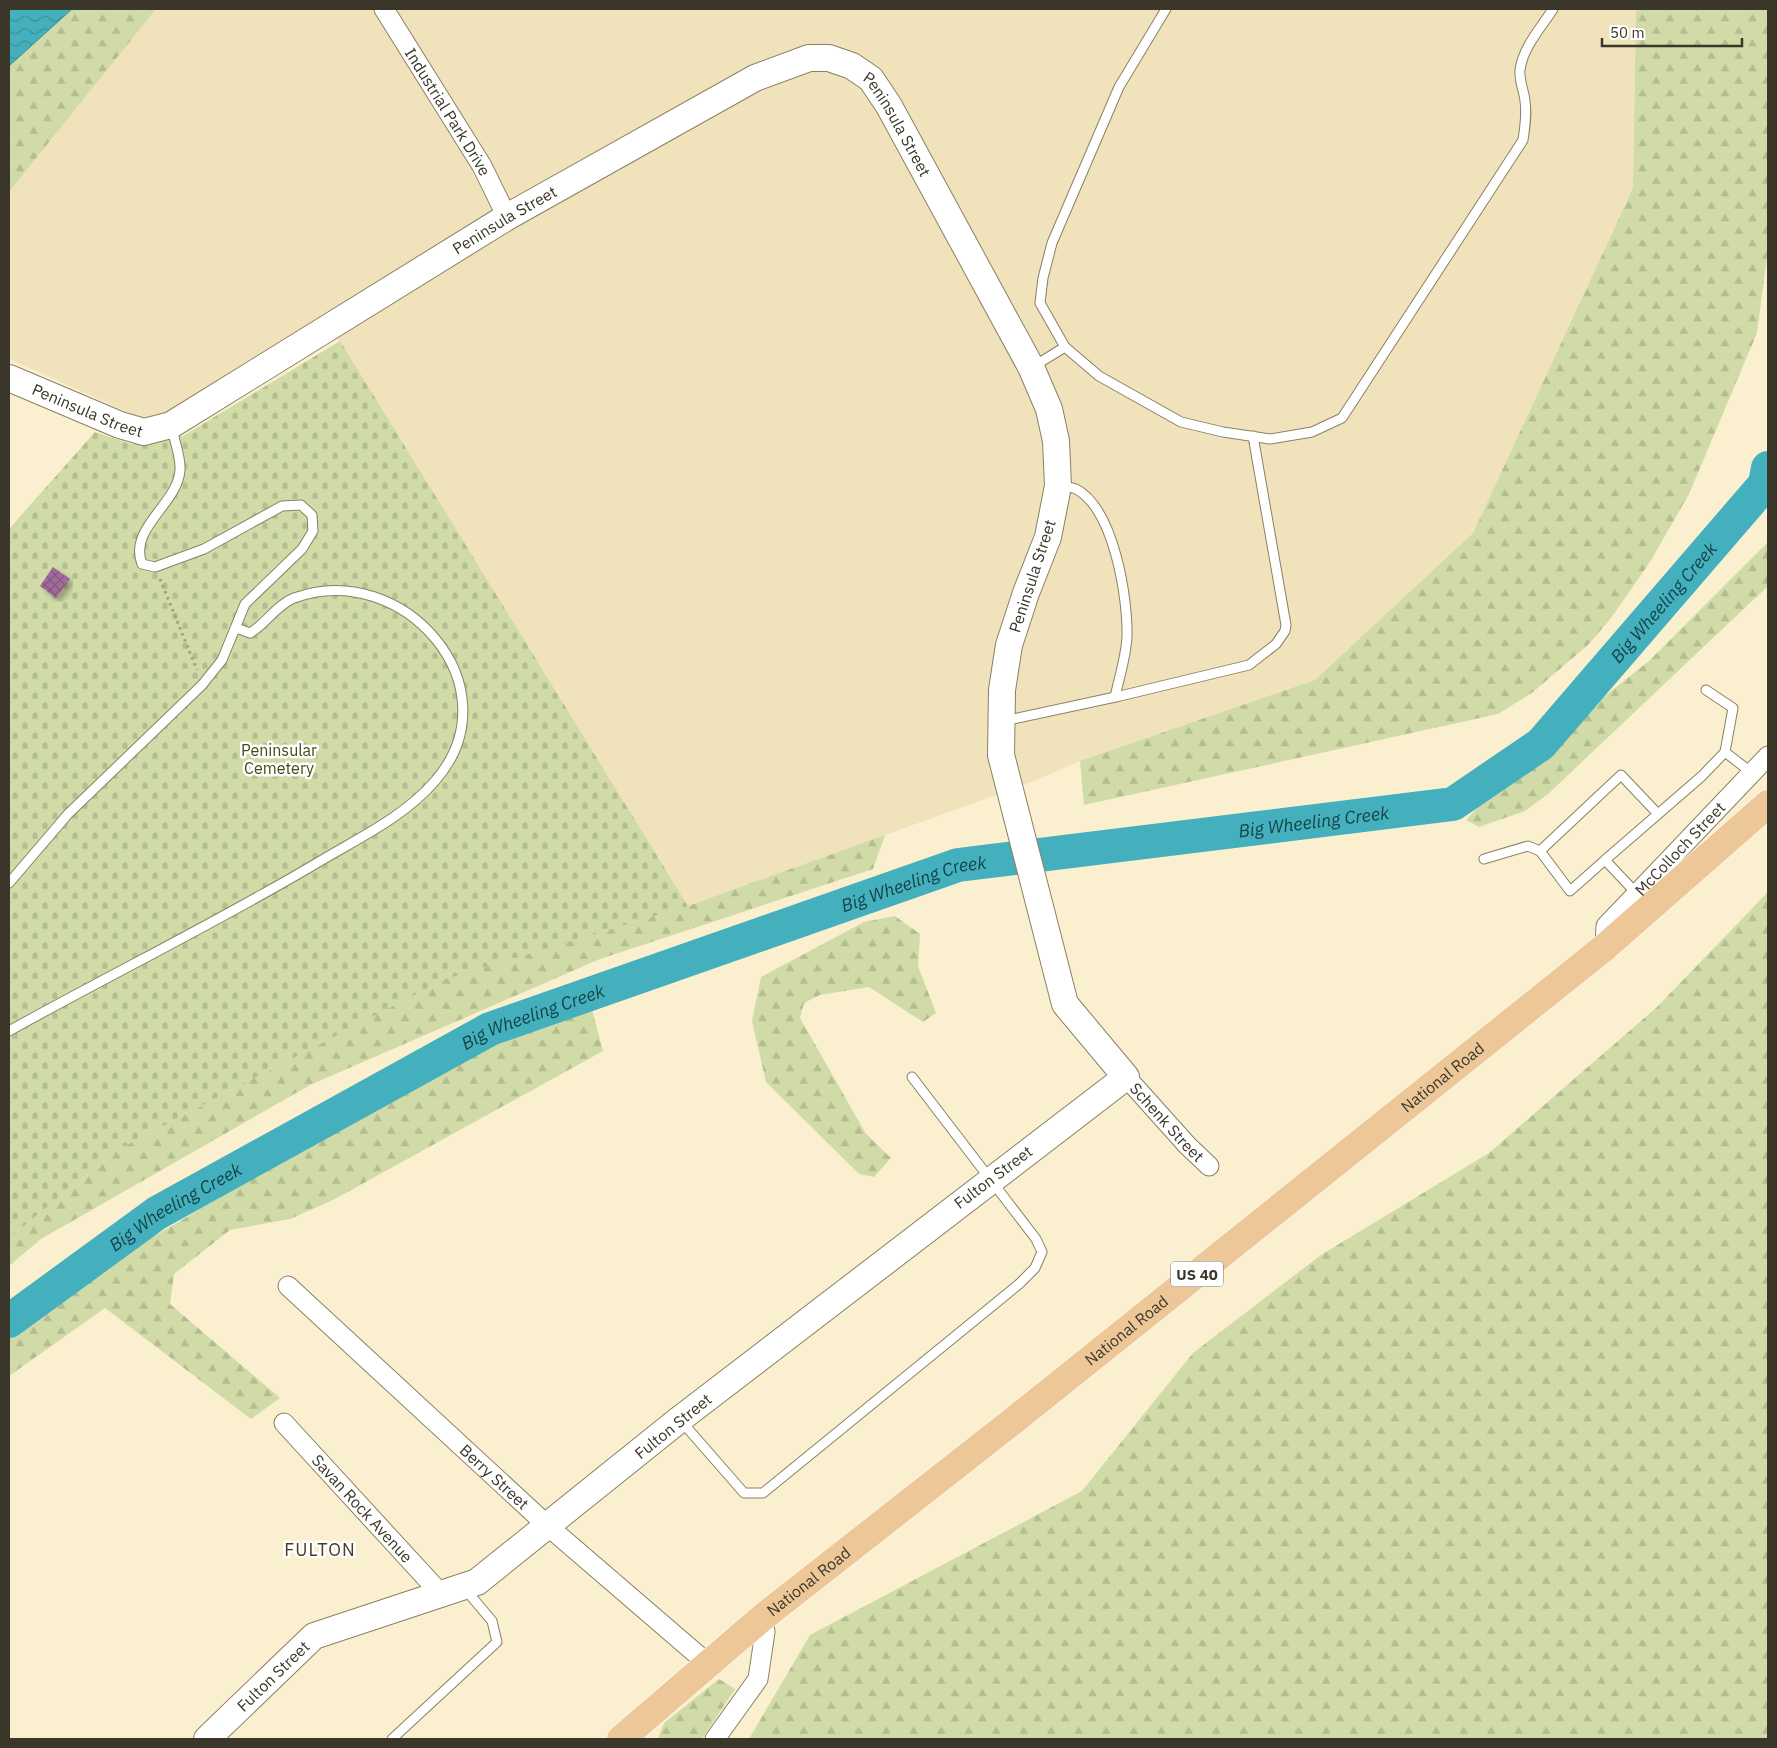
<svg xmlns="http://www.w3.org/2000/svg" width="1777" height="1748" viewBox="0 0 1777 1748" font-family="'IBM Plex Sans',sans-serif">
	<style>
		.built { fill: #f0e3bc }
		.forest { fill: url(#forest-firs) }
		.cemetery { fill: url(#cemetery-stones) }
		.water { fill: url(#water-waves); stroke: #428b91 }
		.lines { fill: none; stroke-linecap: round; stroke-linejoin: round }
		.river { stroke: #45b0bd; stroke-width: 34 }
		.building { fill: url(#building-cross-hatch); filter: url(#shadow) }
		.lane-casing { stroke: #8a8062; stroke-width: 11 }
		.street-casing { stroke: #8a8062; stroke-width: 21 }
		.secondary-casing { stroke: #8a8062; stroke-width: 28 }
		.primary-casing { stroke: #fff; stroke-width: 29 }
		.path { stroke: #a59e86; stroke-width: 3; stroke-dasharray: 2.5 4; stroke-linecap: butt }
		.lane { stroke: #fff; stroke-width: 9 }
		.street { stroke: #fff; stroke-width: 19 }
		.secondary { stroke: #fff; stroke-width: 26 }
		.primary { stroke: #eec798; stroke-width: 28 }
		.labels { text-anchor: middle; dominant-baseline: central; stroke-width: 5; stroke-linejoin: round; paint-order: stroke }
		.shield { fill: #fff; stroke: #757269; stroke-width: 1 }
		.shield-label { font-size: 15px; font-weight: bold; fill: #3a3629 }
		.street-label { font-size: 16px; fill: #3a3629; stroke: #fff }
		.park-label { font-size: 16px; fill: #434c16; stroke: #fff }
		.water-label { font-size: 18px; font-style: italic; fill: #134349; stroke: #fff }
		.neighbourhood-label { font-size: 18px; letter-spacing: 1px; fill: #463e22; stroke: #fff }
	</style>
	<defs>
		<pattern id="forest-firs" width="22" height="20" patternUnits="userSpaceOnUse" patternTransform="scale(1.25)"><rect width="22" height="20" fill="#d0dba7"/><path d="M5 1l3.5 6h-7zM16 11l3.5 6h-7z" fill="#b3bd90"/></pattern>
		<pattern id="cemetery-stones" width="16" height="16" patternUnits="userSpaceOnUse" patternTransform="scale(1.25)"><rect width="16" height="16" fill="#d0dba7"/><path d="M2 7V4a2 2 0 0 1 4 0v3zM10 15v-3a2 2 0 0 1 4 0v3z" fill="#b3bd90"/></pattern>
		<pattern id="water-waves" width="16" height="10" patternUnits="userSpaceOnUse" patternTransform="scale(1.25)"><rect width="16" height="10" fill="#45b0bd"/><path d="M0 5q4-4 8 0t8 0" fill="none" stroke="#3b909a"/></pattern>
		<pattern id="building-cross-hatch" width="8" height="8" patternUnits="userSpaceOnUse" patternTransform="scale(1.25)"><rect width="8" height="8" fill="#a26b9c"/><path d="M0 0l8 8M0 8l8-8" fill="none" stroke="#85597f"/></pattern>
		<filter id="shadow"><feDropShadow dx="4.5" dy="4.5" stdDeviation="2.5" flood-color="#0004"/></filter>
	</defs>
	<rect width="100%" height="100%" fill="#faf0cf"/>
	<path class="built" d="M156,9H1636L1633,188L1473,533L1315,680L1080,761L1024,785L688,906L324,316L150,422L9,359V192Z"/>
	<g class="forest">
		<path d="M72,9H156L9,192V66Z"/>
		<path d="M1636,9H1768V249L1757,333L1689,494L1650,562L1611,618L1589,644L1533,692L1498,714L1084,805L1080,761L1315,680L1473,533L1633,188Z"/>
		<path d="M1768,542V586L1548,794L1525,811L1479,827L1466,820L1512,771L1650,660Z"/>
		<path d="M885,835L873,869L600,959L310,1085L41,1239L9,1266V1238L119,1149L445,978L688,906Z"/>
		<path d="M1768,892V1739H749L810,1635L1082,1491L1193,1353L1321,1255L1489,1153L1657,1007Z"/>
		<path d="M895,916L920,934L918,966L936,1013L923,1022L869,987L820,995L804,1003L800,1018L866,1134L891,1158L874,1177L859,1174L766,1082L752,1021L761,977L864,922Z"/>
		<path d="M591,1006L603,1051L335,1199L290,1219L230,1230L174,1274L170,1304L280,1398L251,1419L105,1308L9,1376V1333L68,1287L453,1060Z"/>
		<path d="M719,1679L735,1689L702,1739H658L664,1723Z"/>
	</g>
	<path class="cemetery" d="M340,341L688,906L445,979L119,1149L9,1238V529L95,432L131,444L183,436Z"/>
	<path class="water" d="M9,9H72L9,66Z"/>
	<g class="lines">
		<path class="river" id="s1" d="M9,1321L157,1213L490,1029L958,865L1453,804L1541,744L1765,484L1768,468"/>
	</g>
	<path class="building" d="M53,567L70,579L56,598L40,586Z"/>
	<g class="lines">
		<g class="lane-casing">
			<g id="lane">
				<path d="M1166,9L1119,87L1052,243L1043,278L1040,303L1065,347L1099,376L1181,422L1223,432L1270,439L1312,432L1342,418L1523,140C1525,127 1527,114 1525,101C1524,90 1519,82 1520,70C1523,47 1541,28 1553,9"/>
				<path d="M1034,366L1065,347"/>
				<path d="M1061,486C1065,487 1071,487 1076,489C1114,509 1128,598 1127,637C1126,657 1119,678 1115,697"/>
				<path d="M1706,690L1733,708L1725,752"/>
				<path d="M1004,721L1120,696L1249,665L1276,644L1285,631L1286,625L1253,436"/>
				<path d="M1484,859L1528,846L1540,851"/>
				<path d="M1605,860L1570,891L1540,851L1621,775L1658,814"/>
				<path d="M9,883L68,814L202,685L222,660L245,604L302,549L313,531L312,515L301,505L282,506L204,549L155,567L142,564C128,528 178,504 180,470C181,457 174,440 172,428"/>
				<path d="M1637,894L1605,860L1702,776L1725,752L1752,773"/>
				<path d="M9,1031C113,973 220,921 322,860C361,837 405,816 435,781C517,687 402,558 294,598C276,605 266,624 250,633L236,628"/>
				<path d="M682,1422L744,1493H763L1019,1284L1035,1268L1042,1252L1036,1239L912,1077"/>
				<path d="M392,1739L497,1642L492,1621L465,1589"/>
			</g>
		</g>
		<g class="street-casing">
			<g id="street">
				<path id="s2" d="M384,9L482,166L507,217"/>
				<path id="s3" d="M1605,947L1606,926L1768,756"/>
				<path id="s4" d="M1126,1077L1187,1145L1209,1166"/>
				<path id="s5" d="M288,1286L549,1527L707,1663"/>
				<path id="s6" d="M284,1423L441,1594"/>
				<path d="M715,1739L758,1679L765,1632L763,1617"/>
			</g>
		</g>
		<g class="secondary-casing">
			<g id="secondary">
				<path id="s7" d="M9,378L120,425L144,432L171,425L507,217L755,78L809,58H829L852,66L871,79L889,106L1031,367L1049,409L1056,441L1058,486L1048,537L1026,593L1009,645L1002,690L1001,755L1065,1004L1126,1077L680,1419L477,1582L314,1636L207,1739"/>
			</g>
		</g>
		<g class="primary-casing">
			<g id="primary">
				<path id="s8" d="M621,1739L763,1617L1013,1421L1605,947L1768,804"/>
			</g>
		</g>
		<path class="path" d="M160,579L197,670"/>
		<use href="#lane" class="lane"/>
		<use href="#street" class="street"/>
		<use href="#secondary" class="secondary"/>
		<use href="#primary" class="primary"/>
	</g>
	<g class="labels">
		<rect class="shield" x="1171" y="1261.5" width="52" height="25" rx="4"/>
		<g class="shield-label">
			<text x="1197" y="1274">US 40</text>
		</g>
		<g class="street-label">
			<text stroke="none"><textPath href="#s2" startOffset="121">Industrial Park Drive</textPath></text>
			<text stroke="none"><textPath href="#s7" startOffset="1030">Peninsula Street</textPath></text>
			<text stroke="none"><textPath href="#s7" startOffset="565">Peninsula Street</textPath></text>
			<text stroke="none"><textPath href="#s7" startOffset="85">Peninsula Street</textPath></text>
			<text transform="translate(1032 576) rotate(-72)">Peninsula Street</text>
			<text stroke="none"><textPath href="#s3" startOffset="128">McColloch Street</textPath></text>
			<text stroke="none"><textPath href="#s8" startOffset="1055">National Road</textPath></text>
			<text stroke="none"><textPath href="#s4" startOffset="61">Schenk Street</textPath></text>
			<text transform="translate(993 1177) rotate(-37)">Fulton Street</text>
			<text stroke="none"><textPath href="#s8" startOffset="650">National Road</textPath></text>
			<text transform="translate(673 1426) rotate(-39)">Fulton Street</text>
			<text stroke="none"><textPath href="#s5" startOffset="281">Berry Street</textPath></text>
			<text stroke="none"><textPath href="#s6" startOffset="116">Savan Rock Avenue</textPath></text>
			<text stroke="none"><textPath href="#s8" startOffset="245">National Road</textPath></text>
			<text transform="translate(273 1676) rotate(-44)">Fulton Street</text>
		</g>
		<g class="park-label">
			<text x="279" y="750">Peninsular<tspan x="279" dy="18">Cemetery</tspan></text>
		</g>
		<g class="water-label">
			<text stroke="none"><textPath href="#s1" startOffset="1852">Big Wheeling Creek</textPath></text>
			<text stroke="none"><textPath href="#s1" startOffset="1418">Big Wheeling Creek</textPath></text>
			<text stroke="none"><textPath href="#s1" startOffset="1012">Big Wheeling Creek</textPath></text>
			<text stroke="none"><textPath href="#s1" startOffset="608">Big Wheeling Creek</textPath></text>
			<text stroke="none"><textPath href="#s1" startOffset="202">Big Wheeling Creek</textPath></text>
		</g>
		<g class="neighbourhood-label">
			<text x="320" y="1549">FULTON</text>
		</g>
	</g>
	<rect width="1777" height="1748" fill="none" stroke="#3a3629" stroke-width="20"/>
	<path d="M1602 38v8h140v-8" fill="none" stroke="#3a3629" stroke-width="2.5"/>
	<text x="1610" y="38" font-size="15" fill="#3a3629" stroke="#ffffff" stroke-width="4" paint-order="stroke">50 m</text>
</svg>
